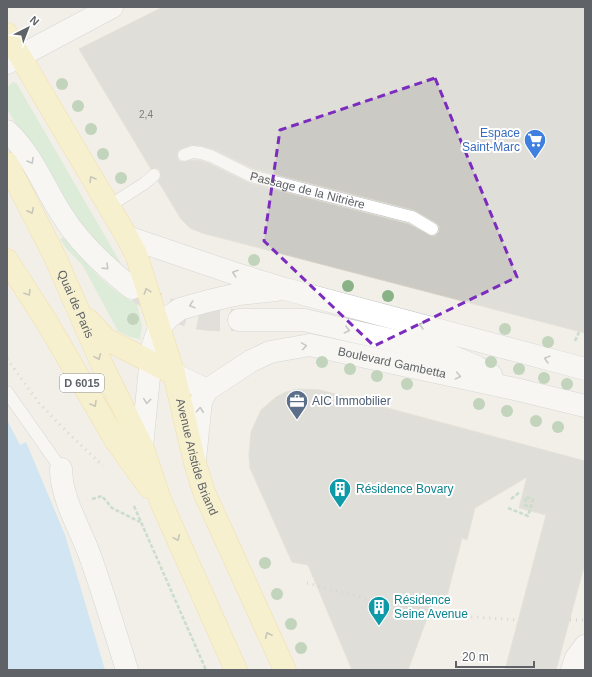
<svg xmlns="http://www.w3.org/2000/svg" width="592" height="677" viewBox="0 0 592 677" font-family="Arial,sans-serif">
	<style>
		.green { fill: #c5e8c5 }
		.water { fill: #aadaff }
		.building { fill: #cccac5; stroke: #d6d1c6; fill-rule: evenodd }
		.lines { fill: none; stroke-linecap: round; stroke-linejoin: round }
		.tertiary-tunnel { stroke: #ccccc8; stroke-width: 22; stroke-dasharray: 22 11; stroke-linecap: butt }
		.service-casing { stroke: #b5b8bc; stroke-width: 13 }
		.minor-casing { stroke: #b5b8bc; stroke-width: 23 }
		.tertiary-casing { stroke: #b5b8bc; stroke-width: 23 }
		.primary-casing { stroke: #f2c960; stroke-width: 23 }
		.path { stroke: #9cc7a9; stroke-width: 2.5; stroke-dasharray: 4 2; stroke-linecap: butt }
		.service { stroke: #fff; stroke-width: 12 }
		.minor { stroke: #fff; stroke-width: 22 }
		.tertiary { stroke: #fff; stroke-width: 22 }
		.primary { stroke: #fff2af; stroke-width: 22 }
		.rail { stroke: #b6b7b8; stroke-width: 3; stroke-dasharray: 1 5; stroke-linecap: butt }
		.tree { fill: #89b387 }
		.oneway { stroke: #979a9d }
		.oneway2 { stroke: #979581 }
		.marked { fill: none; stroke: #7b2cbf; stroke-width: 3; stroke-dasharray: 8 5; stroke-linejoin: round }
		.labels { text-anchor: middle; dominant-baseline: central; stroke-width: 4; stroke-linejoin: round; paint-order: stroke }
		.number-label { font-size: 10px; fill: #7a7d7f }
		.shield { fill: #fff; stroke: #8f9295; stroke-width: 1 }
		.shield-label { font-size: 11px; font-weight: bold; fill: #5f6368 }
		.shop-label { font-size: 12px; fill: #366cbe; stroke: #fff; text-anchor: end }
		.street-label { font-size: 12px; fill: #5f6368; stroke: #fff }
		.service-label { font-size: 12px; fill: #4e5e75; stroke: #fff; text-anchor: start }
		.culture-label { font-size: 12px; fill: #0d838f; stroke: #fff; text-anchor: start }
	</style>
	<rect width="100%" height="100%" fill="#f1efe8"/>
	<g class="green">
		<path d="M13,82L17,84L124,269L98,248L73,218L7,109V88Z"/>
		<path d="M66,236C85,264 106,288 137,304L142,326L140,339L130,337L118,331L83,266L66,248L60,239Z"/>
	</g>
	<path class="water" d="M7,420L20,445L26,442L65,535L105,670H7Z"/>
	<g class="building">
		<path d="M163,7H585V333L202,233L190,228L181,219L158,181L161,177L160,170L156,168L151,169L79,49ZM191,145L202,146L213,149L254,169L414,210L436,223L439,226V232L435,236H431L409,224L249,183L208,163L199,160H194L183,162L179,161L177,157L178,150Z"/>
		<path d="M298,389L320,390L585,461V563L556,670H505L546,515L519,508L527,477L475,508L467,540L462,538L446,600L434,599L408,670H352L308,565L292,562L250,468L249,455L251,432L261,410L276,397L286,392Z"/>
	</g>
	<g class="lines">
		<path class="tertiary-tunnel" d="M138,292C157,304 178,315 201,319C213,321 226,320 239,320"/>
		<g class="service-casing">
			<g id="service">
				<path id="s1" d="M184,155L193,152L201,153L211,156L251,176L412,217L432,229"/>
				<path d="M109,206L145,183L154,175"/>
				<path d="M7,392L61,469"/>
			</g>
		</g>
		<g class="minor-casing">
			<g id="minor">
				<path d="M7,63L112,7"/>
				<path d="M61,469C61,497 79,527 89,553C103,592 115,631 127,670"/>
				<path d="M572,670L576,658L585,646"/>
			</g>
		</g>
		<g class="tertiary-casing">
			<g id="tertiary">
				<path d="M7,131C32,154 44,187 62,215C80,244 105,267 132,288"/>
				<path d="M127,237L233,273L285,289L585,369"/>
				<path d="M239,320H304L439,351L477,367L491,375"/>
				<path d="M174,374L207,390"/>
				<path d="M142,446L152,348L159,328L169,317L180,309L208,301L239,294L276,290"/>
				<path id="s2" d="M195,460L201,401L207,390L251,361L270,352L310,345L515,389L585,406"/>
			</g>
		</g>
		<g class="primary-casing">
			<g id="primary">
				<path id="s3" d="M7,34L127,237L136,254L174,374L195,463L204,492L285,670"/>
				<path id="s4" d="M7,163L55,257L104,369L142,446L161,502L236,670"/>
				<path d="M7,260L48,324L116,441L149,487"/>
				<path d="M88,320L106,339L174,374"/>
			</g>
		</g>
		<g class="path">
			<path d="M575,341L579,332"/>
			<path d="M92,499L102,496L112,508L140,522"/>
			<path d="M511,499L520,492"/>
			<path d="M134,506L206,670"/>
			<path d="M508,508L528,516L533,499L526,497L525,505L531,507"/>
		</g>
		<use href="#service" class="service"/>
		<use href="#minor" class="minor"/>
		<use href="#tertiary" class="tertiary"/>
		<use href="#primary" class="primary"/>
		<g class="rail">
			<path d="M7,359L39,403L63,428L103,466"/>
			<path d="M307,583L387,604L459,616L518,620"/>
			<path d="M570,620H585"/>
		</g>
	</g>
	<g class="tree">
		<circle cx="62" cy="84" r="6"/>
		<circle cx="78" cy="106" r="6"/>
		<circle cx="91" cy="129" r="6"/>
		<circle cx="103" cy="154" r="6"/>
		<circle cx="121" cy="178" r="6"/>
		<circle cx="254" cy="260" r="6"/>
		<circle cx="348" cy="286" r="6"/>
		<circle cx="388" cy="296" r="6"/>
		<circle cx="133" cy="319" r="6"/>
		<circle cx="505" cy="329" r="6"/>
		<circle cx="548" cy="342" r="6"/>
		<circle cx="322" cy="362" r="6"/>
		<circle cx="491" cy="362" r="6"/>
		<circle cx="350" cy="369" r="6"/>
		<circle cx="519" cy="369" r="6"/>
		<circle cx="377" cy="376" r="6"/>
		<circle cx="544" cy="378" r="6"/>
		<circle cx="407" cy="384" r="6"/>
		<circle cx="567" cy="384" r="6"/>
		<circle cx="479" cy="404" r="6"/>
		<circle cx="507" cy="411" r="6"/>
		<circle cx="536" cy="421" r="6"/>
		<circle cx="558" cy="427" r="6"/>
		<circle cx="265" cy="563" r="6"/>
		<circle cx="277" cy="594" r="6"/>
		<circle cx="291" cy="624" r="6"/>
		<circle cx="301" cy="648" r="6"/>
	</g>
	<defs><path id="oneway-chevron" d="M-2-3.5L2.5 0L-2 3.5" fill="none" stroke-width="1.6" stroke-linecap="round" stroke-linejoin="round"/></defs>
	<g class="oneway">
		<use href="#oneway-chevron" transform="translate(31 161) rotate(60)"/>
		<use href="#oneway-chevron" transform="translate(106 267) rotate(44)"/>
		<use href="#oneway-chevron" transform="translate(235 273) rotate(-162)"/>
		<use href="#oneway-chevron" transform="translate(192 305) rotate(161)"/>
		<use href="#oneway-chevron" transform="translate(422 325) rotate(-165)"/>
		<use href="#oneway-chevron" transform="translate(347 330) rotate(13)"/>
		<use href="#oneway-chevron" transform="translate(304 346) rotate(-9)"/>
		<use href="#oneway-chevron" transform="translate(547 359) rotate(-165)"/>
		<use href="#oneway-chevron" transform="translate(458 376) rotate(12)"/>
		<use href="#oneway-chevron" transform="translate(147 401) rotate(96)"/>
		<use href="#oneway-chevron" transform="translate(200 410) rotate(-85)"/>
	</g>
	<g class="oneway2">
		<use href="#oneway-chevron" transform="translate(92 179) rotate(-121)"/>
		<use href="#oneway-chevron" transform="translate(31 211) rotate(64)"/>
		<use href="#oneway-chevron" transform="translate(147 291) rotate(-108)"/>
		<use href="#oneway-chevron" transform="translate(28 293) rotate(58)"/>
		<use href="#oneway-chevron" transform="translate(98 357) rotate(66)"/>
		<use href="#oneway-chevron" transform="translate(94 404) rotate(60)"/>
		<use href="#oneway-chevron" transform="translate(177 538) rotate(66)"/>
		<use href="#oneway-chevron" transform="translate(268 635) rotate(-115)"/>
	</g>
	<path d="M0 0H592V677H0ZM435,78L517,277L374,346L264,241L280,130Z" fill="#f1efe8" fill-opacity=".55" fill-rule="evenodd"/>
	<path class="marked" d="M435,78L517,277L374,346L264,241L280,130Z"/>
	<defs>
		<g id="supermarket-pin" transform="scale(1.15)"><path d="M0 17L-7.5 6A9.5 9.5 0 1 1 7.5 6Z" fill="#3f7fe0" stroke="#fff"/><path d="M-6-5.5h2.5l.6 2H6L4.5 2H-2.5L-4.4-4H-6ZM-1.5 3.2a1.3 1.3 0 1 0 .1 0ZM3 3.2a1.3 1.3 0 1 0 .1 0Z" fill="#fff"/></g>
		<g id="office-pin" transform="scale(1.15)"><path d="M0 17L-7.5 6A9.5 9.5 0 1 1 7.5 6Z" fill="#5c6f8a" stroke="#fff"/><path d="M-6-3h4V-5.5h4V-3h4V5H-6ZM-1-4.5V-3h2v-1.5ZM-6 0V1H6V0Z" fill="#fff"/></g>
		<g id="building-pin" transform="scale(1.15)"><path d="M0 17L-7.5 6A9.5 9.5 0 1 1 7.5 6Z" fill="#0f9aa8" stroke="#fff"/><path d="M-4-6H4V6H1V3H-1V6H-4ZM-2.5-4.3h1.7v1.8h-1.7ZM.8-4.3h1.7v1.8H.8ZM-2.5-1h1.7V.8h-1.7ZM.8-1h1.7V.8H.8Z" fill="#fff"/></g>
	</defs>
	<g fill-rule="evenodd">
		<use href="#supermarket-pin" x="535" y="140"/>
		<use href="#office-pin" x="297" y="401"/>
		<use href="#building-pin" x="340" y="489"/>
		<use href="#building-pin" x="379" y="607"/>
	</g>
	<g class="labels">
		<g class="number-label">
			<text x="146" y="114">2,4</text>
		</g>
		<rect class="shield" x="60" y="374" width="44" height="18" rx="3"/>
		<g class="shield-label">
			<text x="82" y="383">D 6015</text>
		</g>
		<g class="shop-label">
			<text x="520" y="133">Espace<tspan x="520" dy="14">Saint-Marc</tspan></text>
		</g>
		<g class="street-label">
			<text stroke="none"><textPath href="#s1" startOffset="131">Passage de la Nitrière</textPath></text>
			<text stroke="none"><textPath href="#s4" startOffset="157">Quai de Paris</textPath></text>
			<text stroke="none"><textPath href="#s2" startOffset="270">Boulevard Gambetta</textPath></text>
			<text stroke="none"><textPath href="#s3" startOffset="467">Avenue Aristide Briand</textPath></text>
		</g>
		<g class="service-label">
			<text x="312" y="401">AIC Immobilier</text>
		</g>
		<g class="culture-label">
			<text x="356" y="489">Résidence Bovary</text>
			<text x="394" y="600">Résidence<tspan x="394" dy="14">Seine Avenue</tspan></text>
		</g>
	</g>
	<rect width="592" height="677" fill="none" stroke="#5f6368" stroke-width="16"/>
	<g transform="translate(28 28) rotate(42)" stroke="#ffffff" stroke-width="3" paint-order="stroke">
	<path d="M0-3L7 15L0 10L-7 15Z" fill="#5f6368"/>
	<text y="-6" font-size="11" font-weight="bold" text-anchor="middle" fill="#5f6368">N</text>
	</g>
	<path d="M456 661v6h78v-6" fill="none" stroke="#5f6368" stroke-width="2"/>
	<text x="462" y="661" font-size="12" fill="#5f6368" stroke="#ffffff" stroke-width="3" paint-order="stroke">20 m</text>
</svg>
